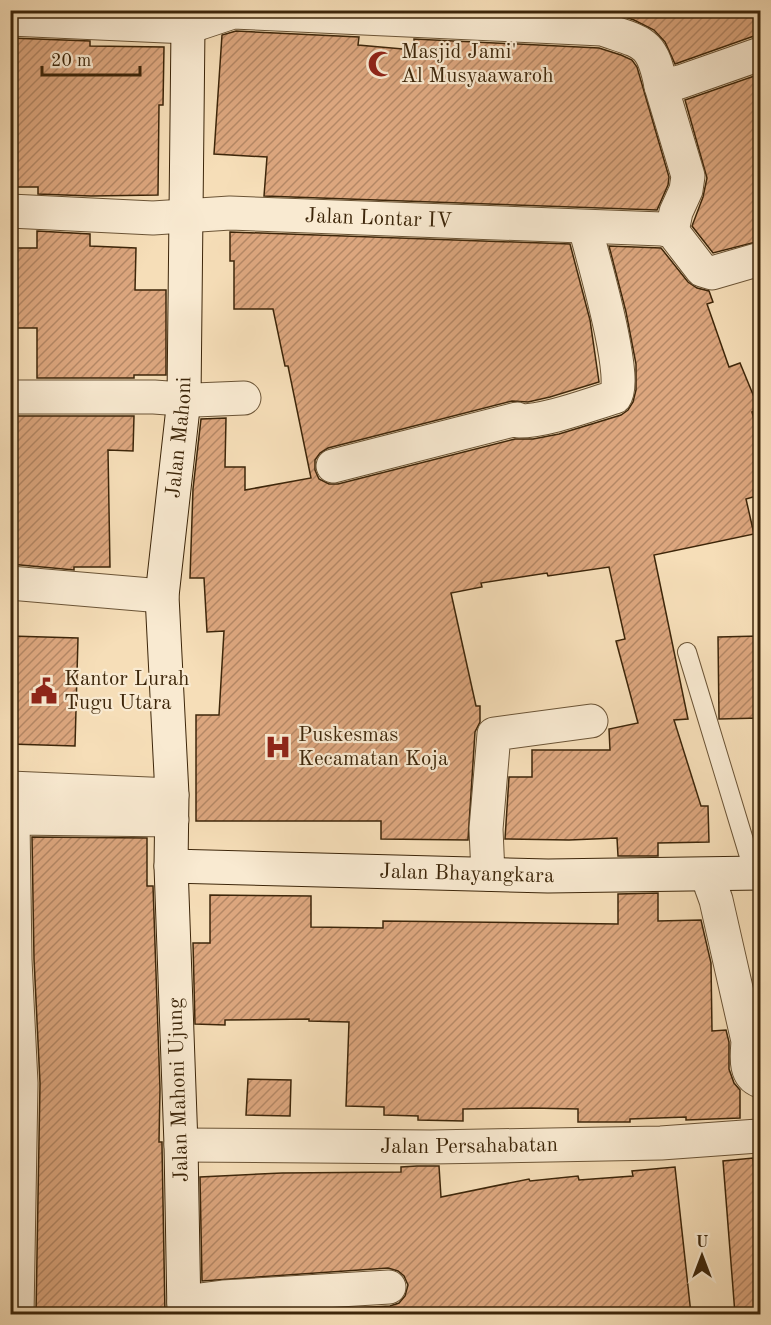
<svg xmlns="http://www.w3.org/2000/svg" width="771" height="1325" viewBox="0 0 771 1325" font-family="'Old Standard TT',serif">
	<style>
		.building { fill: url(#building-hatch); stroke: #3d260a; stroke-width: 1.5 }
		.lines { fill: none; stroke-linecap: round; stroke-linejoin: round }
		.lane-casing { stroke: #6b5436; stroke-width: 20 }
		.street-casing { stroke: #6b5436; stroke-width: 35 }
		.secondary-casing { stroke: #3d260a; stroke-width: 35 }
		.lane { stroke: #f9ead1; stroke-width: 18 }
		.street { stroke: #f9ead1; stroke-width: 33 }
		.secondary { stroke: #f9ead1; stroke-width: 33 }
		.labels { text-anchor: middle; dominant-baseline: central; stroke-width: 4.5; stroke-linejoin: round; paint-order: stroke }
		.poi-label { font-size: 21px; fill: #3d260a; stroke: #f9ead1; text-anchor: start }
		.street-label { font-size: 21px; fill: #3d260a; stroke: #f9ead1 }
	</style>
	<defs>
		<pattern id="building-hatch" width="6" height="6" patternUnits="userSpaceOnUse" patternTransform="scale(1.5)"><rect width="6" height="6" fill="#dca67e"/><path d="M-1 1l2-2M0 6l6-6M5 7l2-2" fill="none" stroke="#b48765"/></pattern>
	</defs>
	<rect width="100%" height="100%" fill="#f6deb8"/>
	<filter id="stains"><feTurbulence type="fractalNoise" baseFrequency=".00333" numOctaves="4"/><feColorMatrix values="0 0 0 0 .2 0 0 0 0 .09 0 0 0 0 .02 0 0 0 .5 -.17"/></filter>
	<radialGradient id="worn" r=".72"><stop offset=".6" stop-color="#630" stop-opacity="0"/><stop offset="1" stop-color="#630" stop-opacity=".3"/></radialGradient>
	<g class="building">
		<path d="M604,10H760V36H754L675,64L665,42L654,30L634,20Z"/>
		<path d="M236,31L359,37L358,45L414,50V39L599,48L621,55L632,60L637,67L669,177L668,185L657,210L264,196L267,157L214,154L222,35Z"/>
		<path d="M10,38L90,41V46L164,47L163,105H159L158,195L91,196L38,194V187H10Z"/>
		<path d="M760,74V241L713,253L692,226L703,197L707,178L685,100Z"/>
		<path d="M37,231L90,234V246L136,248L135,290H166V375H134V378H37V328H14V293H10V248H37Z"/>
		<path d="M230,232L570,244L590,320L599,382L550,397L528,402L512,401L328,448L320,453L315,460V470L319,479L329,484H338L515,439H533L559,434L621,415L628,410L633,402L636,390V364L626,312L609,246L661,248L688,282L697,288L709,291L713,302L707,304L729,367L740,363L759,409L752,412L760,442V495L746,499L754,534L654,555L688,719L674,720L701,806H708L709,842L658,843V856H618L617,838L569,840L505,839L509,777H532V750H610L609,729L638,723L616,641L625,639L609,567L548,576L547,573L481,583L482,587L451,593L476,706H480V722L475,732L468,840L381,839V821H196V715H219L224,631L207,632L204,578H190L193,489L201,419L226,418L225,467H245V490L311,478L288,366H285L273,309H234V261H230Z"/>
		<path d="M13,416H134L133,451L108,450L110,567H74V570L10,564Z"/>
		<path d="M10,636L78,638L75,746L10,744Z"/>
		<path d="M760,636V718L719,719L718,637Z"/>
		<path d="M32,837L147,838V886H153L160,1089L159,1142H162V1146L165,1314H36L40,1083L34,959Z"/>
		<path d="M658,893V921L701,920L711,963L712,1031L726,1030L729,1042V1069L734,1083L740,1090V1118L686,1120V1117L630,1119V1122H578V1109L532,1108L463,1109V1121L418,1120V1116L384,1115V1107L346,1106L349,1022L309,1021V1019L225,1020V1025L195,1024L193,943H210V895L311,896V927L383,928V921L618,924V894Z"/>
		<path d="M248,1079L291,1080L290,1116L246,1115Z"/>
		<path d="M753,1158L756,1194L760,1193V1314H735L723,1161Z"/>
		<path d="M417,1166H439L441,1197L529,1179L530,1181L578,1176L579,1180L633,1176L632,1171L675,1167L691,1314H244L390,1306L399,1303L405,1296L408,1285L404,1276L398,1271L388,1268L202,1281L200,1177L282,1173L401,1172V1167Z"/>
	</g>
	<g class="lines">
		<g class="lane-casing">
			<path id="lane" d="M687,652L754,873"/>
		</g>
		<g class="street-casing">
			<g id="street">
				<path d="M10,19L188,27L233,12L602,29C643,43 652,40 661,86L680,82L760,54"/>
				<path d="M661,86L688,176L686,190L676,212L672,231"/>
				<path id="s1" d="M10,211L153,218L230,213L662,229L672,231L702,270L712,273L760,259"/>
				<path d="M10,397H154L195,400L244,398"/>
				<path d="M333,466L517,419L519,421C547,421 588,405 615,397C629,379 592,255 585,227"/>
				<path d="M10,583L162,596"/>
				<path d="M10,788L172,795"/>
				<path d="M488,874L486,829L494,734L591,721"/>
				<path d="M707,875L716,900L748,1041C747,1056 744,1075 760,1081"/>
				<path id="s2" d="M181,1145L431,1147L661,1143L758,1136"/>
				<path d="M184,1302L223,1297L389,1287"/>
				<path d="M17,1314L21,1083L15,960L13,821L16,818L172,820"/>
			</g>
		</g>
		<g class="secondary-casing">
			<g id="secondary">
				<path id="s3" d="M171,866L548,876L760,873"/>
				<path id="s4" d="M184,1314L181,1145L171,866L172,795L162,596L184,399L188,27L191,10"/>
			</g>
		</g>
		<use href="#lane" class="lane"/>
		<use href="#street" class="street"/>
		<use href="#secondary" class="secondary"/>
	</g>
	<defs>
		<g id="mosque-bare" transform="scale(2.07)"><path d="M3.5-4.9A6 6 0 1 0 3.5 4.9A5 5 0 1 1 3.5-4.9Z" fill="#8f2418" stroke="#f9ead1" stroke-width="2.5" paint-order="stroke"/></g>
		<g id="civic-bare" transform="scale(2.07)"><path d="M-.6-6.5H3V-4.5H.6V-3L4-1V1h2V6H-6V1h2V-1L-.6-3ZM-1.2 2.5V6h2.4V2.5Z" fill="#8f2418" stroke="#f9ead1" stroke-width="2.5" paint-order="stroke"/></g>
		<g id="hospital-bare" transform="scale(2.07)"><path d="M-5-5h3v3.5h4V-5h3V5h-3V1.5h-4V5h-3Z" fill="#8f2418" stroke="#f9ead1" stroke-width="2.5" paint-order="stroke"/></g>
	</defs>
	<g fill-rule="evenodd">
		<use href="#mosque-bare" x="381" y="64"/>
		<use href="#civic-bare" x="44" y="691"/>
		<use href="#hospital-bare" x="278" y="747"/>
	</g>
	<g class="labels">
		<g class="poi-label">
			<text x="401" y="52">Masjid Jami'<tspan x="401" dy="24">Al Musyaawaroh</tspan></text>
			<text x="64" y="679">Kantor Lurah<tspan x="64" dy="24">Tugu Utara</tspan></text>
			<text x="298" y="735">Puskesmas<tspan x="298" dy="24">Kecamatan Koja</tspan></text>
		</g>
		<g class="street-label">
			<text stroke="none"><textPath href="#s1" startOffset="369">Jalan Lontar IV</textPath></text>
			<text stroke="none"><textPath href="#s4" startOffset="878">Jalan Mahoni</textPath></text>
			<text stroke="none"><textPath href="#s3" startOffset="296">Jalan Bhayangkara</textPath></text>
			<text transform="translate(179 1090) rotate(-92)">Jalan Mahoni Ujung</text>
			<text stroke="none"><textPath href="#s2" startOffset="288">Jalan Persahabatan</textPath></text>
		</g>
	</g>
	<rect width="771" height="1325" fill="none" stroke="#f6deb8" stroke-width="36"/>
	<rect x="12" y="12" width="747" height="1301" fill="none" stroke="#3d260a" stroke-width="3"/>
	<rect x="18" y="18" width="735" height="1289" fill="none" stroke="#3d260a" stroke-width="1.5"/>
	<g transform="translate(702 1256)" stroke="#f9ead1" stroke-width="4.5" paint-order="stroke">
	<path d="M0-4.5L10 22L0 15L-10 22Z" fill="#3d260a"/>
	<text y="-9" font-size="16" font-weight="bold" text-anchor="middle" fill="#3d260a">U</text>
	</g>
	<path d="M42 66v9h98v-9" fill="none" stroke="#3d260a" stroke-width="3"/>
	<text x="51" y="66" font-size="18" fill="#3d260a" stroke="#f9ead1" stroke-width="4.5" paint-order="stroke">20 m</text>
	<rect width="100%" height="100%" filter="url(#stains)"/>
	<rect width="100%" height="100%" fill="url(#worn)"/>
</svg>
